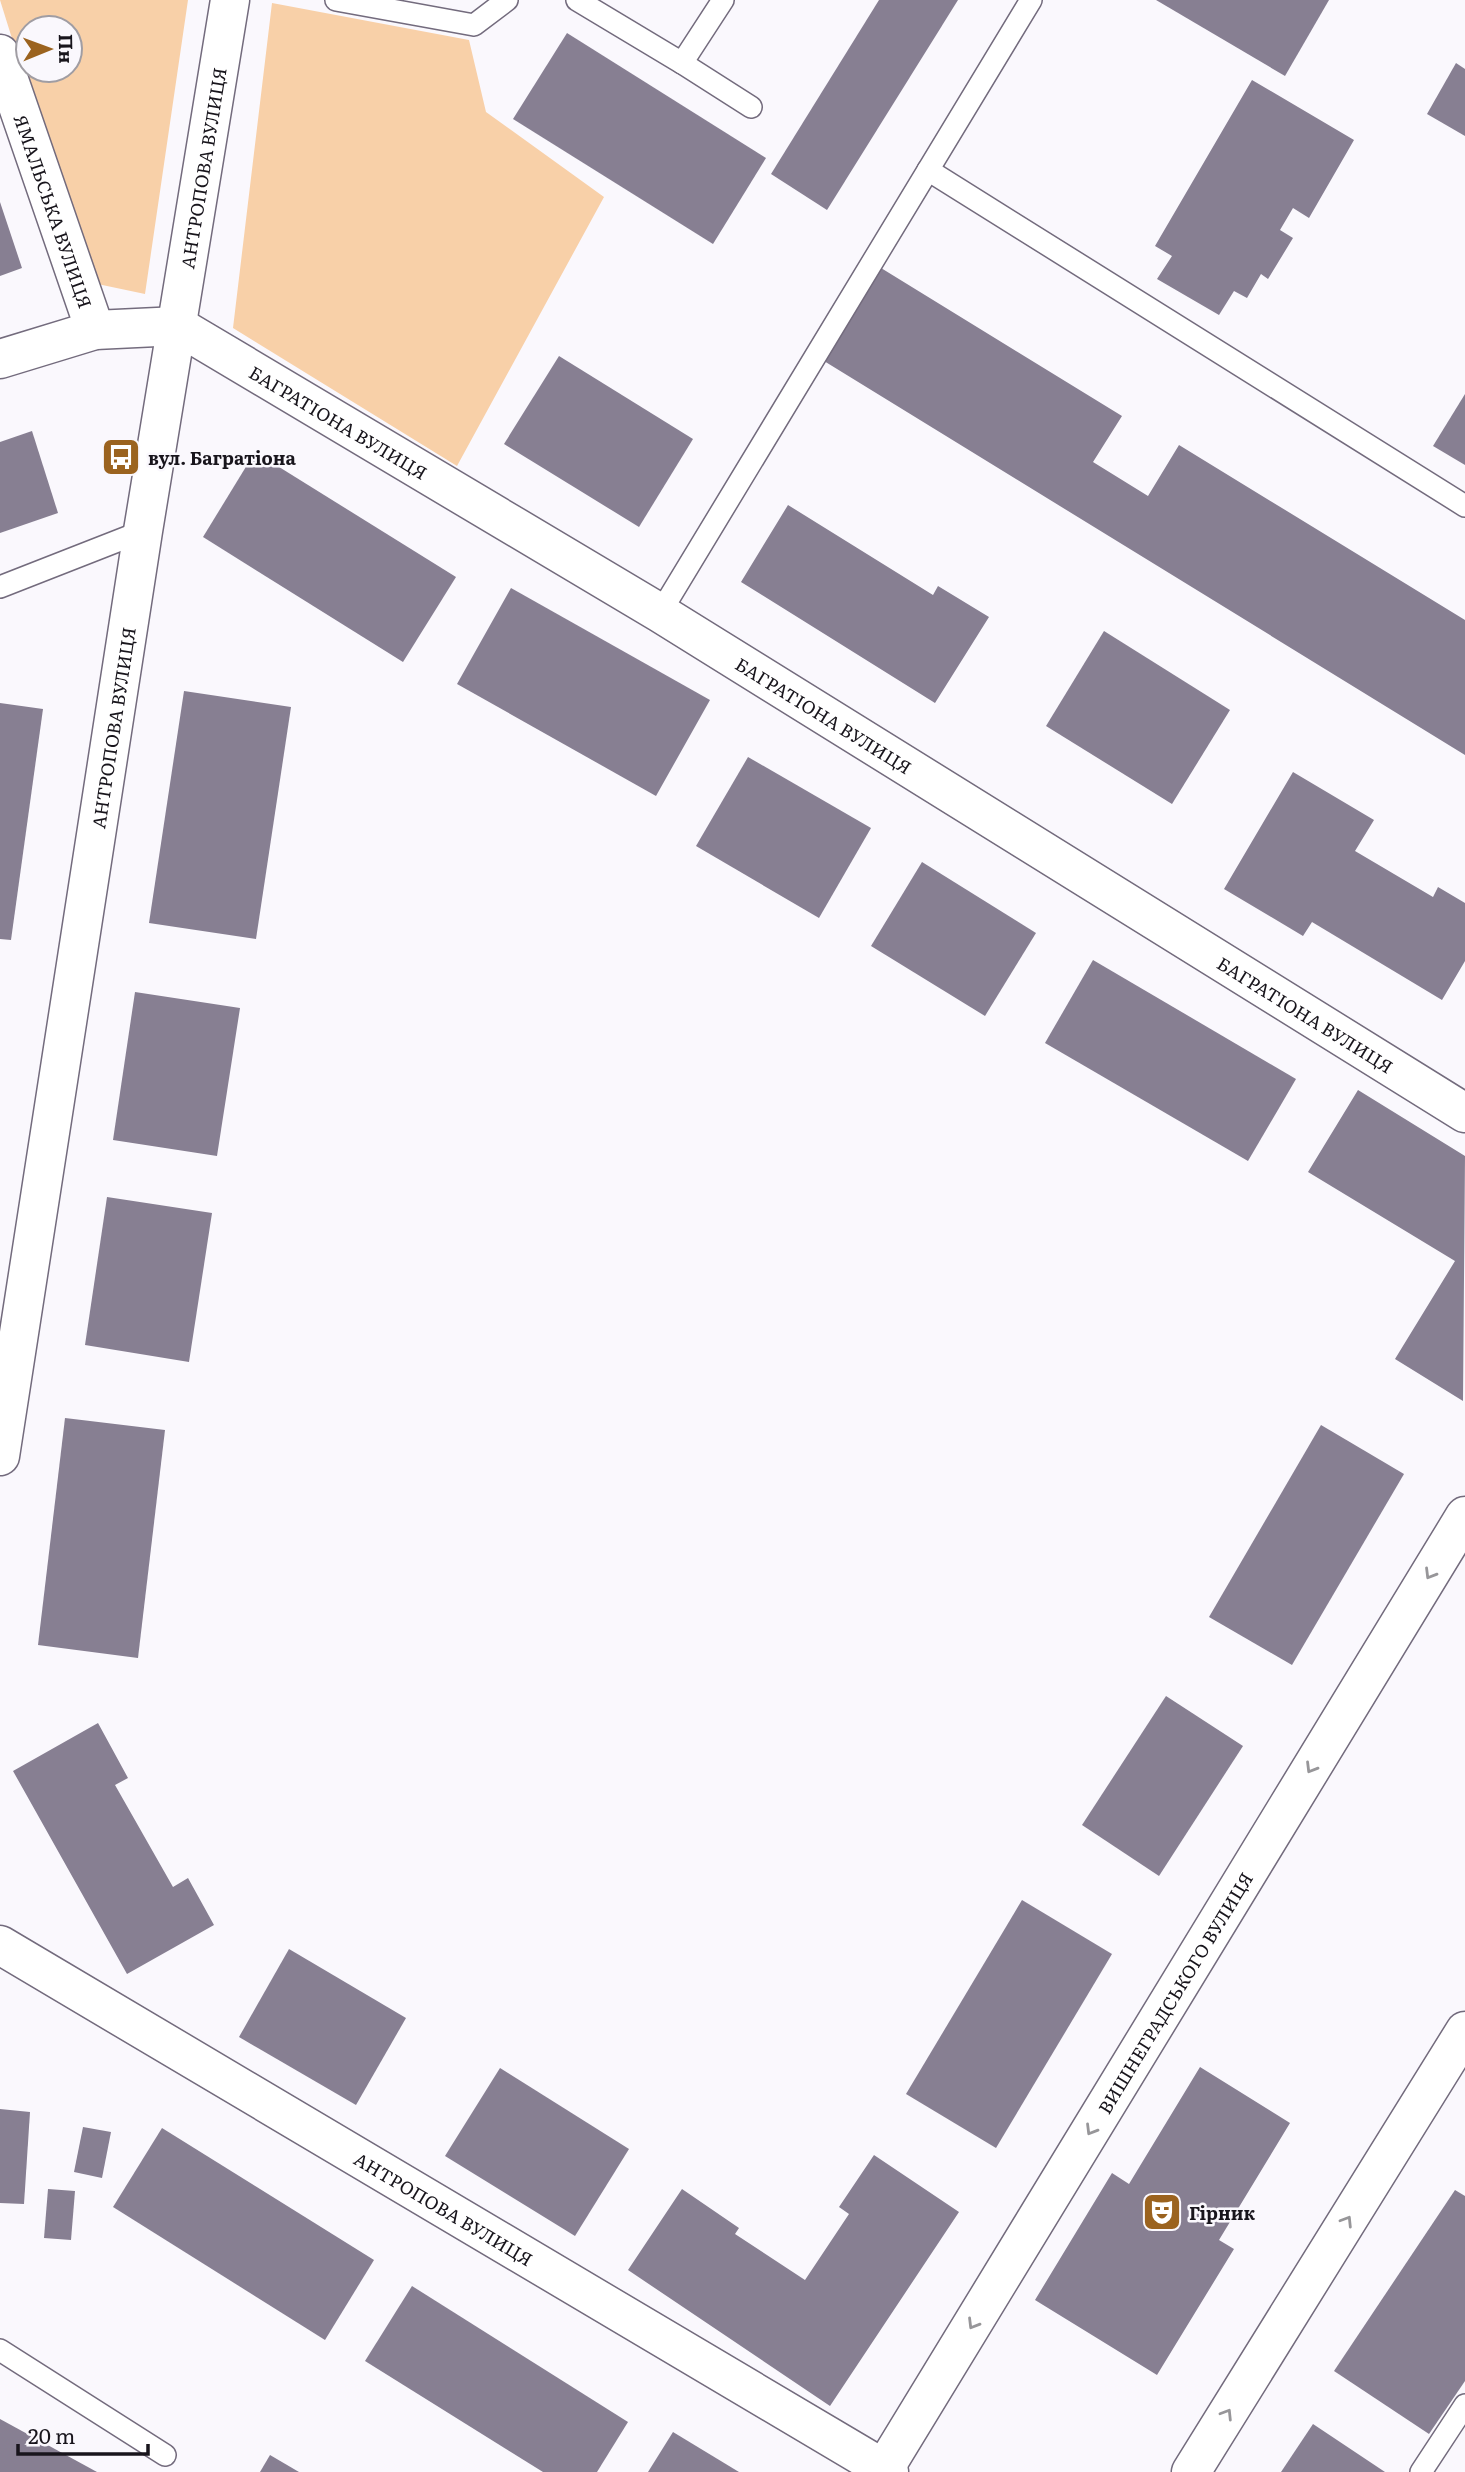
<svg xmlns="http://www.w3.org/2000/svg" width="1465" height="2472" viewBox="0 0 1465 2472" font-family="Literata,serif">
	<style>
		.green { fill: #f8d0a8; fill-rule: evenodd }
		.building { fill: #877f92 }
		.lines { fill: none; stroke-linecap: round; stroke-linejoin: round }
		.service-casing { stroke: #736b7d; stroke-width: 24 }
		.minor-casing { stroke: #736b7d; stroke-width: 41 }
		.tertiary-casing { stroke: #736b7d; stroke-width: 41 }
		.service { stroke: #fff; stroke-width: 21 }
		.minor { stroke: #fff; stroke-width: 38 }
		.tertiary { stroke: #fff; stroke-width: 38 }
		.oneway { stroke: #979699 }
		.labels { text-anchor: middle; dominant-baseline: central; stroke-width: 5; stroke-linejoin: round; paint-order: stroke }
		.street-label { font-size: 18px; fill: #18151c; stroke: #faf8fd }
		.poi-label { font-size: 18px; font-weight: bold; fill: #18151c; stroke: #faf8fd; text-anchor: start }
	</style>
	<rect width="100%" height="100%" fill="#faf8fd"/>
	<g class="green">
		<path d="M0,0H188L145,294L88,282ZM28,28H70V70H28Z"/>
		<path d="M272,3L469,40L486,112L604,197L457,466L233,328Z"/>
	</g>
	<g class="building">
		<path d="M879,0H958L827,210L771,174Z"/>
		<path d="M1156,0H1329L1285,76Z"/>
		<path d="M567,33L766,158L713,244L513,119Z"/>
		<path d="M1456,63L1465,69V136L1427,114Z"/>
		<path d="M1252,80L1354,140L1309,218L1293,208L1280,230L1293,238L1268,279L1261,274L1247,298L1234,291L1219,315L1157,279L1172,256L1155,246Z"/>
		<path d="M0,202L22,268L0,276Z"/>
		<path d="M881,268L1122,416L1093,462L1148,496L1179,445L1465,620V755L824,361Z"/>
		<path d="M559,356L693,439L639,527L504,444Z"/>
		<path d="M1465,394V465L1433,446Z"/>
		<path d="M32,431L58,513L0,533V442Z"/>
		<path d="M255,452L456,577L403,662L203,537Z"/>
		<path d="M788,505L933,595L938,586L989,617L935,703L741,582Z"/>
		<path d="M511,588L710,700L656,796L457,684Z"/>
		<path d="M1104,631L1230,710L1172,804L1046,726Z"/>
		<path d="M184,691L291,707L256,939L149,923Z"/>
		<path d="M0,703L43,709L11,940L0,939Z"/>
		<path d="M748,757L871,828L819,918L696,846Z"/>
		<path d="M1293,772L1374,820L1355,851L1433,897L1438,887L1465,903V961L1442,1000L1312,922L1303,936L1224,889Z"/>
		<path d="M922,862L1036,933L985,1016L871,946Z"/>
		<path d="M1093,960L1296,1079L1248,1161L1045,1043Z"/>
		<path d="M135,992L240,1008L217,1156L113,1140Z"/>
		<path d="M1358,1090L1465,1156L1463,1401L1395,1359L1455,1261L1308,1172Z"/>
		<path d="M107,1197L212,1213L189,1362L85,1345Z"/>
		<path d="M65,1418L165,1430L138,1658L38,1645Z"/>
		<path d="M1321,1425L1404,1474L1292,1665L1209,1617Z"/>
		<path d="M1166,1696L1243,1746L1159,1876L1082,1825Z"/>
		<path d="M98,1723L128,1778L115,1785L173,1887L188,1878L214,1925L127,1974L13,1771Z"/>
		<path d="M1022,1900L1112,1954L996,2148L906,2094Z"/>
		<path d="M289,1949L406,2018L356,2105L239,2037Z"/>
		<path d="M1200,2067L1290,2123L1219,2240L1234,2249L1157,2375L1035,2300L1112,2173L1129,2184Z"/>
		<path d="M500,2068L629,2149L575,2236L445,2156Z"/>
		<path d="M0,2109L30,2112L24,2204L0,2203Z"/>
		<path d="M83,2127L111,2132L102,2178L74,2172Z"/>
		<path d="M162,2128L374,2260L325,2340L113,2207Z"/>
		<path d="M874,2155L959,2212L830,2406L628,2270L682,2189L739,2228L735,2234L805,2280L849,2214L839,2207Z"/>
		<path d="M48,2189L75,2191L71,2240L44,2238Z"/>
		<path d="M1455,2190L1465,2196V2381L1429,2434L1334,2371Z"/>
		<path d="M412,2286L628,2422L597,2472H543L365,2361Z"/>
		<path d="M0,2419L97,2472H0Z"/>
		<path d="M1313,2424L1385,2472H1281Z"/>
		<path d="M673,2432L739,2472H648Z"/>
		<path d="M270,2455L299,2472H260Z"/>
	</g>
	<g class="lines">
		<g class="service-casing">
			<g id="service">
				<path d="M336,0L474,25L507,0"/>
				<path d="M577,0L682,63L723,0"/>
				<path d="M682,63L751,107"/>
				<path d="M928,170L1465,506"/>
				<path d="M0,587L143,531"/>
				<path d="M660,613L1031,0"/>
				<path d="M0,2350L165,2455"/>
				<path d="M1421,2472L1465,2405"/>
			</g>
		</g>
		<g class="minor-casing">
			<g id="minor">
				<path id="s1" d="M0,54L95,330"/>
				<path d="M0,359L95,330L178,326"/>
				<path id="s2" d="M0,1945L889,2472"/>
				<path id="s3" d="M884,2469L1465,1516"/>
				<path d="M1191,2472L1465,2031"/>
			</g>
		</g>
		<g class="tertiary-casing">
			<g id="tertiary">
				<path id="s4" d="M178,326L660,613L1465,1113"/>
				<path id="s5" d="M0,1456L143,531L230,0"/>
			</g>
		</g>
		<use href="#service" class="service"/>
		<use href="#minor" class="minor"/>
		<use href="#tertiary" class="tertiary"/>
	</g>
	<defs><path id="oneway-chevron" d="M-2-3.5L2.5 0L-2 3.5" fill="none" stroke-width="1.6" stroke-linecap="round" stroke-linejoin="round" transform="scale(1.75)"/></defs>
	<g class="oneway">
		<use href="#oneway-chevron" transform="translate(1430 1574) rotate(121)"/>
		<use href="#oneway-chevron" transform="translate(1311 1768) rotate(121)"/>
		<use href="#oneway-chevron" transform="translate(1091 2130) rotate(121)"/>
		<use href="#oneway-chevron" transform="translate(1347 2221) rotate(-58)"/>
		<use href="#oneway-chevron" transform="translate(973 2324) rotate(121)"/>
		<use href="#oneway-chevron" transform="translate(1227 2414) rotate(-58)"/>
	</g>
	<defs>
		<g id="bus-square" transform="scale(2.0125)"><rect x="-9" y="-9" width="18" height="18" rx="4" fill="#9b631f" stroke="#faf8fd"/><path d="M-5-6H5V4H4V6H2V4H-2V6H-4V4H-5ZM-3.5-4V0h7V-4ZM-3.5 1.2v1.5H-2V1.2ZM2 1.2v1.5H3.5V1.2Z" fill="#fff"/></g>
		<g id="theatre-square" transform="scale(2.0125)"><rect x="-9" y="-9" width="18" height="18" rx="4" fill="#9b631f" stroke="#faf8fd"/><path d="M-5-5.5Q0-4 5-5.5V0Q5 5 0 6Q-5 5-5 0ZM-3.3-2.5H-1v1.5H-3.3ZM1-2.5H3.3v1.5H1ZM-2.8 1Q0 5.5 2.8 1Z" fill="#fff"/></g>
	</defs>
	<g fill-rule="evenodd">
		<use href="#bus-square" x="121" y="457"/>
		<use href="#theatre-square" x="1162" y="2212"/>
	</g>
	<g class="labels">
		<g class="street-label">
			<text stroke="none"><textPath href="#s5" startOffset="1304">АНТРОПОВА ВУЛИЦЯ</textPath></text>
			<text stroke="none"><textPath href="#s1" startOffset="166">ЯМАЛЬСЬКА ВУЛИЦЯ</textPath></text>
			<text stroke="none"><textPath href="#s4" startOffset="187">БАГРАТІОНА ВУЛИЦЯ</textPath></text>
			<text stroke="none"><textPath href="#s4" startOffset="754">БАГРАТІОНА ВУЛИЦЯ</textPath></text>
			<text stroke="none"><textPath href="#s5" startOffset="737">АНТРОПОВА ВУЛИЦЯ</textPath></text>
			<text stroke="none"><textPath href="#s4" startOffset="1321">БАГРАТІОНА ВУЛИЦЯ</textPath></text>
			<text stroke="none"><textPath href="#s3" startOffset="558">ВИШНЕГРАДСЬКОГО ВУЛИЦЯ</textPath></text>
			<text stroke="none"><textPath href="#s2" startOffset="516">АНТРОПОВА ВУЛИЦЯ</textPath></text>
		</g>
		<g class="poi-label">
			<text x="148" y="457">вул. Багратіона</text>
			<text x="1189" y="2212">Гірник</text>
		</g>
	</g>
	<g transform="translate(49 49) rotate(89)"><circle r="33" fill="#faf8fd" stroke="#a09da3" stroke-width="2"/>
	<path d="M0-5L12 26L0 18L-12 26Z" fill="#9b631f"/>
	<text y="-10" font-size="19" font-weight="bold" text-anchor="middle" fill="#18151c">Пн</text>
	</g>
	<path d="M18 2444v10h130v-10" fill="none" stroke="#18151c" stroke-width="3.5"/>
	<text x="28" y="2444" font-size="21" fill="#18151c" stroke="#faf8fd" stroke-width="5" paint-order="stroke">20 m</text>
</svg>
